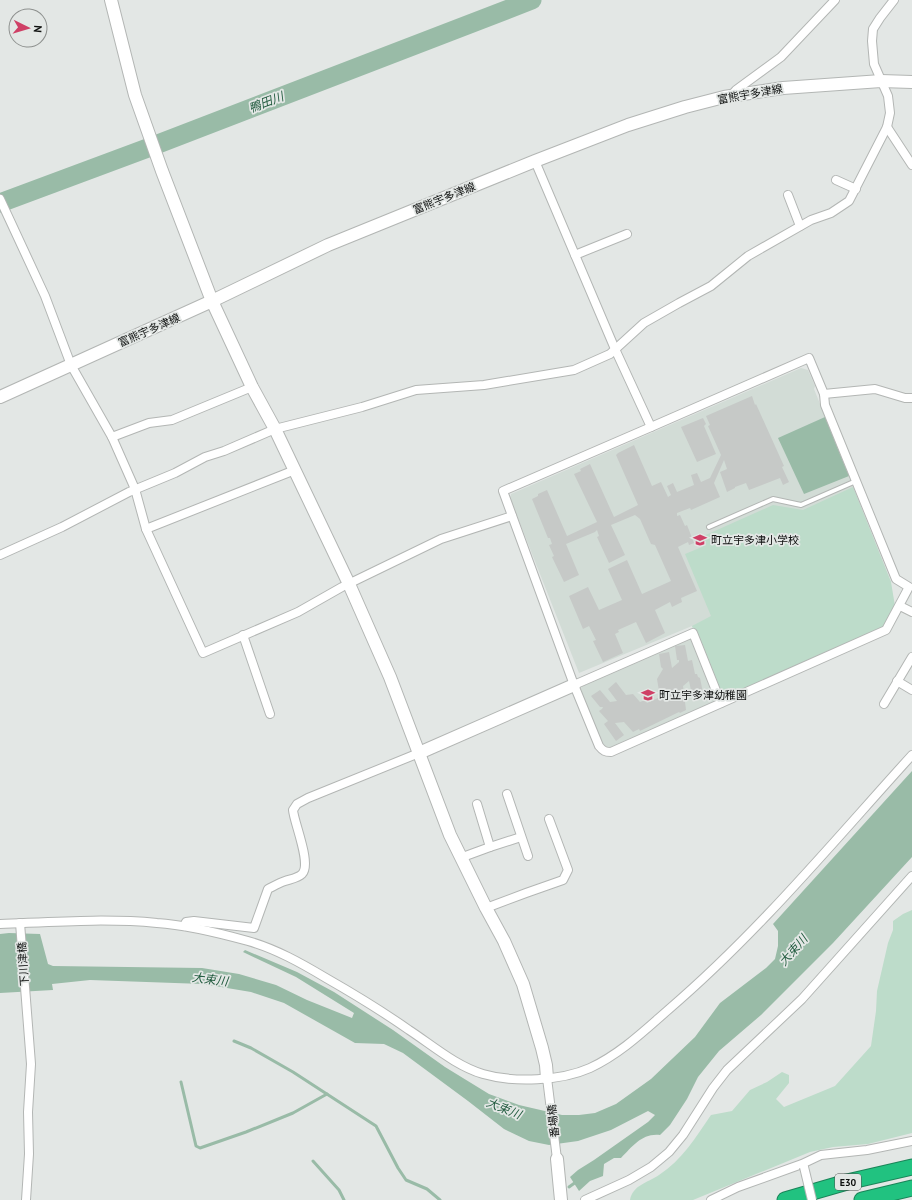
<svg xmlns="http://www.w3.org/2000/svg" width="912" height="1200" viewBox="0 0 912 1200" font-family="'PT Sans','Noto Sans JP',sans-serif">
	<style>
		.built { fill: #d2dcd6 }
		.green { fill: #bddcca }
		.water { fill: #99bba7 }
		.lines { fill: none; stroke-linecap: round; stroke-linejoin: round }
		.stream { stroke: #99bba7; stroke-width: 3 }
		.river { stroke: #99bba7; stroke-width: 19 }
		.building { fill: #c6c9c7 }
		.lane-casing { stroke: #b3b6b4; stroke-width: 6 }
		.street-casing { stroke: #b3b6b4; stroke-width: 10 }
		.secondary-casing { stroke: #b3b6b4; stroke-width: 14 }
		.highway-casing { stroke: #1a8458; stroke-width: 17 }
		.lane { stroke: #fff; stroke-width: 4 }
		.street { stroke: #fff; stroke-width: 8 }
		.secondary { stroke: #fff; stroke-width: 12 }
		.highway { stroke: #21c280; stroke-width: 15 }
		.street-bridge-casing { stroke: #b3b6b4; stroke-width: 10; stroke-linecap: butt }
		.street-bridge { stroke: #fff; stroke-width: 8 }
		.labels { text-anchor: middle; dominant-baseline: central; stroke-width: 3.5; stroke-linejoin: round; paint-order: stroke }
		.shield { fill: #e3e7e5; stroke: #4e504f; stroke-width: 1 }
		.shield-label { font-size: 10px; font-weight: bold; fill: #0e100f }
		.street-label { font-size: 11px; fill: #0e100f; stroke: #e3e7e5 }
		.poi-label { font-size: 11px; fill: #0e100f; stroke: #e3e7e5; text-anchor: start }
		.water-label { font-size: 12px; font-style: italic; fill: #245d41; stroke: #e3e7e5 }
	</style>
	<rect width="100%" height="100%" fill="#e3e7e5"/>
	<g class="built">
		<path d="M801,368L808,370L815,386L814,389L891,582L724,698L692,626L579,673L510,498L511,494Z"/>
		<path d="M691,637L716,701L610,748L603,746L580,690L584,683Z"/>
	</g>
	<g class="green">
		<path d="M853,487L891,582L895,606L884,627L724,698L692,626L711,616L685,554L702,547L699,538L773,505L803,510Z"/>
		<path d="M912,910V1133L868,1144L833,1147L810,1152L693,1200H630C633,1185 647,1183 659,1175C682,1160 696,1137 711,1115L732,1111L750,1090L767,1082L782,1072L789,1075V1083L776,1099L784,1107L835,1086L871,1046L876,1011L877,991L888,943L893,930V921L903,914Z"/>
	</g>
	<g class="water">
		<path d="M825,417L849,476L804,494L778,438Z"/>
		<path d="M912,771V857L833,943L761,1015L719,1051L698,1077L687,1099L670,1125L660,1135C642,1133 633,1146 621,1158H614L604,1164L603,1176L590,1181L579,1191L570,1177L578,1170L594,1160L648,1122L655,1115L648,1111L611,1130L578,1141L549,1145L529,1141L504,1129L468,1101L403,1053L384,1044L355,1043L284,1003L251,992L203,984L90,980L52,984L53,990L0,993V934L9,933L40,934L48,964L53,966L202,968L239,974L276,985L307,1000L352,1018L354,1013L296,977L243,952L245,950L297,972L334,992L393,1030L445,1067L489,1094L519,1105L562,1115H579L595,1113L616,1104L651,1079L695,1037L720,1003L766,968L775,959L778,946V931L773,924Z"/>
	</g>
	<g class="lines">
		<g class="stream">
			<path d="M234,1041L251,1048L293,1072L376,1126L398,1168L406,1180L427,1189L440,1200"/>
			<path d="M181,1082L196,1146L200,1148L246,1132L293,1113L327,1094"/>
			<path d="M313,1161L339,1190L344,1200"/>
			<path d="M569,1187L576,1182"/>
		</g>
		<path class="river" d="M0,203L145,149L532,0"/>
	</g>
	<g class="building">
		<path d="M752,396L755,405L756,404L784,466L782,467L789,482L783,485L780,478L749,490L746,483L735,487V488L727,492L720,472L727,469L724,460L714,483L720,497L691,510L690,508L677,513V516L680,515L685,526L687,525L694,543L689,545L688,542L678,547L697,591L681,598L682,602L672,607L670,602L655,610L665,633L646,643L636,622L618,630L619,632L615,634L623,653L603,662L593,641L596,640L589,626L583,629L569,596L588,587L599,610L622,600L608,569L627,560L642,594L671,581L655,545L651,544L640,519L635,515L611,525L625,555L609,563L597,537L599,536L597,530L595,532L566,544L579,575L564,582L552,557L554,556L549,545L552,544L550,538H548L532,499L538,496V494L547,490L567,536L597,522L574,474L581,471L580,469L590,464L614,517L638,505L616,455L618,453L634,445L652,486L661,482L668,497L671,495L667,486L673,483L677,492L694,485L691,475L697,473L701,482L710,478L721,455L708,426L710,425L706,416Z"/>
		<path d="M703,418L706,424L704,426L716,454L697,462L681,427Z"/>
		<path d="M685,645L688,661L692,660L695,674H697L698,677L700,678L703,693L692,695L689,681L683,686L686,710L680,713L679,712L640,731L639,729L633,732L624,722L615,723L624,735L616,741L604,724L608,721L599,711L602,709L603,707H600L591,696L600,690L610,702L617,701L608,689L616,682L626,695L633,694L640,702L645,700L647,703L660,697L657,679L663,669L661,667L659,654L669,652L672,668L679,662V660H677L675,646Z"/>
	</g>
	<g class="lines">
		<g class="lane-casing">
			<path id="lane" d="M709,527L773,499L801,505L856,481"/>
		</g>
		<g class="street-casing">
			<g id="street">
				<path d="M731,96L736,90L781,57L835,0"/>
				<path d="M887,127L912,165"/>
				<path d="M535,161L615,349L651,427L809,358L824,394L875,389L905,398H912"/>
				<path d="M836,180L856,189"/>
				<path d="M788,195L800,226"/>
				<path d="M0,199L45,296L71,365L112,437L135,489L146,529L203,653L298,612L342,587L441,539L512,516"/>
				<path d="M575,255L627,234"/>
				<path d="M651,427L503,491L574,685L599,746C603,751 605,752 611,752L886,630L909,587L896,579L825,405L824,394"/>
				<path d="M112,437L149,423L172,420L252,387"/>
				<path d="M146,529L295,470"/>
				<path d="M0,555L62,527L129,492L175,473L205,457L224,451L275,429L362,407L416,390L484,385L574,370L610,354L644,323L679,303L711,286L748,256L811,220L831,213L849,201L887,127L890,113L888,96L874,64L872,41L873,29L880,18L894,0"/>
				<path d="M900,606L912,612"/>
				<path d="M243,635L270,714"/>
				<path d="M897,681L912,690"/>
				<path d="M574,685L693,633L721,703"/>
				<path d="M884,704L912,657"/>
				<path d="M507,794L528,856"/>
				<path d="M490,847L521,837"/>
				<path d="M460,858L490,847L477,804"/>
				<path d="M486,908L526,893L563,880L568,870L549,819"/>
				<path d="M20,923L31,1064L28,1112L29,1154L26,1200"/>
				<path d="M0,924C52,922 105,918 157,923C188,925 219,933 248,941C276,949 301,963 326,978C354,994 382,1011 409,1030C432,1045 456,1066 483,1074C514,1083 561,1081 590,1068C620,1054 644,1031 668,1010C758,933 833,842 912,755"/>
				<path d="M184,926L186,922L194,921L254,928L268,889C274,886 279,883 285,881C291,879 298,878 302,874C312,864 294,823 293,810L297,804L308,798L419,753"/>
				<path d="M547,1078L557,1159"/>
				<path d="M585,1200L629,1180L651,1167L669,1152L683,1135L713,1088L727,1070L802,999L912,876"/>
				<path d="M711,1200L738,1187L802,1164L821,1155L867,1150L912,1141"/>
			</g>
		</g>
		<g class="secondary-casing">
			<g id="secondary">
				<path d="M111,0L135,95L162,171L212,301L252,387L275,429L349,584L390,677L450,835L486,908L504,941L523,984L542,1048L546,1065L547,1078"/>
				<path d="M0,397L212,301L328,245L535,161L628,125L685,107L724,97L783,88L881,81L912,82"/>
				<path d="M419,753L574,685"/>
				<path d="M557,1159L561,1200"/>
			</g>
		</g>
		<g class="highway-casing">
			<g id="highway">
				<path d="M785,1200L847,1182L912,1167"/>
				<path d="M862,1200L912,1188"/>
			</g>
		</g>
		<use href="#lane" class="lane"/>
		<use href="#street" class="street"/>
		<use href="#secondary" class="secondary"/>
		<use href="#highway" class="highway"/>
		<g class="street-bridge-casing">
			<path id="street-bridge" d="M804,1167L812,1200"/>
		</g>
		<use href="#street-bridge" class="street-bridge"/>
	</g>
	<defs>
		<g id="school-bare" transform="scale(1.08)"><path d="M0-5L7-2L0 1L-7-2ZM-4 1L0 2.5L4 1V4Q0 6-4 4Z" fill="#cf4066" stroke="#e3e7e5" stroke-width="2.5" paint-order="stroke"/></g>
	</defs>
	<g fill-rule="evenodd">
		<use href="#school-bare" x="700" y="540"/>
		<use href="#school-bare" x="648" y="695"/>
	</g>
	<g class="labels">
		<rect class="shield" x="835" y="1174" width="26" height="16" rx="3"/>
		<g class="shield-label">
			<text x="848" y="1182">E30</text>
		</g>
		<g class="street-label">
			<text transform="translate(750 94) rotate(-10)">富熊宇多津線</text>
			<text transform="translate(444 198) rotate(-22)">富熊宇多津線</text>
			<text transform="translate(149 330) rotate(-24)">富熊宇多津線</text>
			<text transform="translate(23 964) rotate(-94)">下川津橋</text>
			<text transform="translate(553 1121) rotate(-96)">番場橋</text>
		</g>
		<g class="poi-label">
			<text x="711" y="540">町立宇多津小学校</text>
			<text x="659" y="695">町立宇多津幼稚園</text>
		</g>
		<g class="water-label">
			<text transform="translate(266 102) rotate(-21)">鴨田川</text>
			<text transform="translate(793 950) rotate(-49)">大束川</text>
			<text transform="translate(210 979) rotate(7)">大束川</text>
			<text transform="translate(504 1108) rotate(22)">大束川</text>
		</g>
	</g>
	<g transform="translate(28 28) rotate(95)"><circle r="19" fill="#e3e7e5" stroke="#8e918f"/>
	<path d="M0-3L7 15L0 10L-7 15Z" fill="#cf4066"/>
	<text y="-6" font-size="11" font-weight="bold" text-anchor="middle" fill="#0e100f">N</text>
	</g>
</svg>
